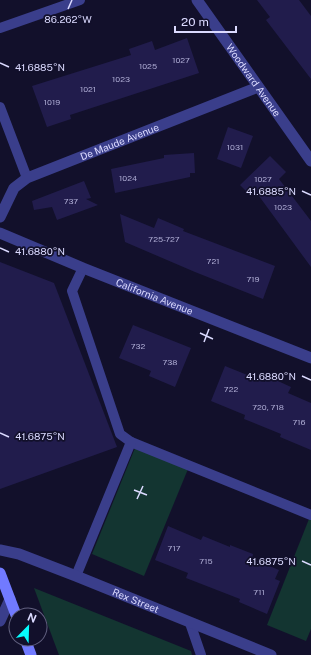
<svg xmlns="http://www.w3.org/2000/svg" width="311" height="655" viewBox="0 0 311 655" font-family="'Public Sans',sans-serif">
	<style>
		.green { fill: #133531 }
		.building { fill: #211c4c }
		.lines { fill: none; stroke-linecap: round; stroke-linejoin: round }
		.service { stroke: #3a3e8b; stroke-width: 10 }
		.minor { stroke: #3a3e8b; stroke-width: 11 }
		.secondary { stroke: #717aff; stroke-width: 11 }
		.ticks { fill: none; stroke: #dbdaff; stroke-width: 1.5 }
		.labels { text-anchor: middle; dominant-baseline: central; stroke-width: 3.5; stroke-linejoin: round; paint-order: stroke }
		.number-label { font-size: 8px; fill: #acaad2 }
		.street-label { font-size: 10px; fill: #dbdaff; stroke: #12102b }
		.ticks-label { font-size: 10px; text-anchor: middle; fill: #dbdaff; stroke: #12102b; stroke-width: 3.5; stroke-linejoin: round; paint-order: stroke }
	</style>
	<rect width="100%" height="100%" fill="#12102b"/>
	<g class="green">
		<path d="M135,448L188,469L144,576L92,554Z"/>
		<path d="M309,519H311V629L306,641L267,625Z"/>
		<path d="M34,588L191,651L192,655H59Z"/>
	</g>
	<g class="building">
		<path d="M257,0H299L311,16V79L266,20L270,17Z"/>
		<path d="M187,38L199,73L70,115L71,119L47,127L32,86L131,55L129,49L152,41L155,50Z"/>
		<path d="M228,127L253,136L241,168L217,159Z"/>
		<path d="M194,153L195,173H190V177L115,193L111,169L164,158V155Z"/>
		<path d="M270,156L286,172L279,179L311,221V267L256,192L251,196L240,185Z"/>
		<path d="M84,181L91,198L86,199L98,205L57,220L52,207L34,210L32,201Z"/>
		<path d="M120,214L154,228L158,218L184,229L183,231L275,266L263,299L195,272L125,242Z"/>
		<path d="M0,262L54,283L117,447L0,489Z"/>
		<path d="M133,325L191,348L175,387L149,376L151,371L119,358Z"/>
		<path d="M225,366L265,382L267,376L291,387L288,393L311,403V450L280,437L281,434L244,419L245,415L211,401Z"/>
		<path d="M168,526L201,540L203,536L230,547V545L253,554L252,559L279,570L275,579L280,581L267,614L239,602L240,599L186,578L188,573L155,560Z"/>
	</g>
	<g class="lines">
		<g class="service">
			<path d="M0,28L80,0"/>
			<path d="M0,107L27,178"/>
			<path d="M83,268L72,291L120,434L131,442L311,515"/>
			<path d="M76,576L131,442"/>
			<path d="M190,623L201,655"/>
		</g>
		<g class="minor">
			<path id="s1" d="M197,0L311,161"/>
			<path id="s2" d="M0,217L14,188L27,178L258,87"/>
			<path id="s3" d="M0,233L83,268L311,358"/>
			<path id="s4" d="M0,550L19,554L76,576L271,655"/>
			<path d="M0,621L10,599"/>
		</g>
		<g class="secondary">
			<path d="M0,573L16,615"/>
			<path d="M25,639L31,655"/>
		</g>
	</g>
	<path class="ticks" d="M68,9L72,0M0,63L9,67M302,191L311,195M0,248L9,252M200,333L213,339M204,342L209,329M302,376L311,380M0,433L9,437M134,490L147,495M137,499L143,486M302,561L311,565"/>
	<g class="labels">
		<g class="number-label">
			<text x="181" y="60">1027</text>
			<text x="148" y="66">1025</text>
			<text x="121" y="79">1023</text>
			<text x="88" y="89">1021</text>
			<text x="52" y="102">1019</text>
			<text x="235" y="147">1031</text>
			<text x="128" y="178">1024</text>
			<text x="263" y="179">1027</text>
			<text x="71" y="201">737</text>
			<text x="283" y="207">1023</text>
			<text x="164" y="239">725-727</text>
			<text x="213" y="261">721</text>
			<text x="253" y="279">719</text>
			<text x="138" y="346">732</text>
			<text x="170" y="362">738</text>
			<text x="231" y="389">722</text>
			<text x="268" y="407">720, 718</text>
			<text x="299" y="422">716</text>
			<text x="174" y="548">717</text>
			<text x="206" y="561">715</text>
			<text x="259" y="592">711</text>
		</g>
		<g class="street-label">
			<text stroke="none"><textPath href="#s1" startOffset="98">Woodward Avenue</textPath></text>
			<text stroke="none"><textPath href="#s2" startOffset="148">De Maude Avenue</textPath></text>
			<text stroke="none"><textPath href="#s3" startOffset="167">California Avenue</textPath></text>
			<text stroke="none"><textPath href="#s4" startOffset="145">Rex Street</textPath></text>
		</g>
	</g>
	<g class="ticks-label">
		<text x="68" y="23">86.262°W</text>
		<text x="40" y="71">41.6885°N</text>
		<text x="271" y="195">41.6885°N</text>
		<text x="40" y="255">41.6880°N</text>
		<text x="271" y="380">41.6880°N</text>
		<text x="40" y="440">41.6875°N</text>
		<text x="271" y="565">41.6875°N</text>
	</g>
	<g transform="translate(28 627) rotate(23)"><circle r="19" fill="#12102b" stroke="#626180"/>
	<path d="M0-3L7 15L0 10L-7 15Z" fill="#06fcff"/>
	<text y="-6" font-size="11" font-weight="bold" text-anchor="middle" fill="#dbdaff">N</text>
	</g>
	<path d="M175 26v6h61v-6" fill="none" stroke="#dbdaff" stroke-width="2"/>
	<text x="181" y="26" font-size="12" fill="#dbdaff" stroke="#12102b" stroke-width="3" paint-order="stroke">20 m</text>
</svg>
